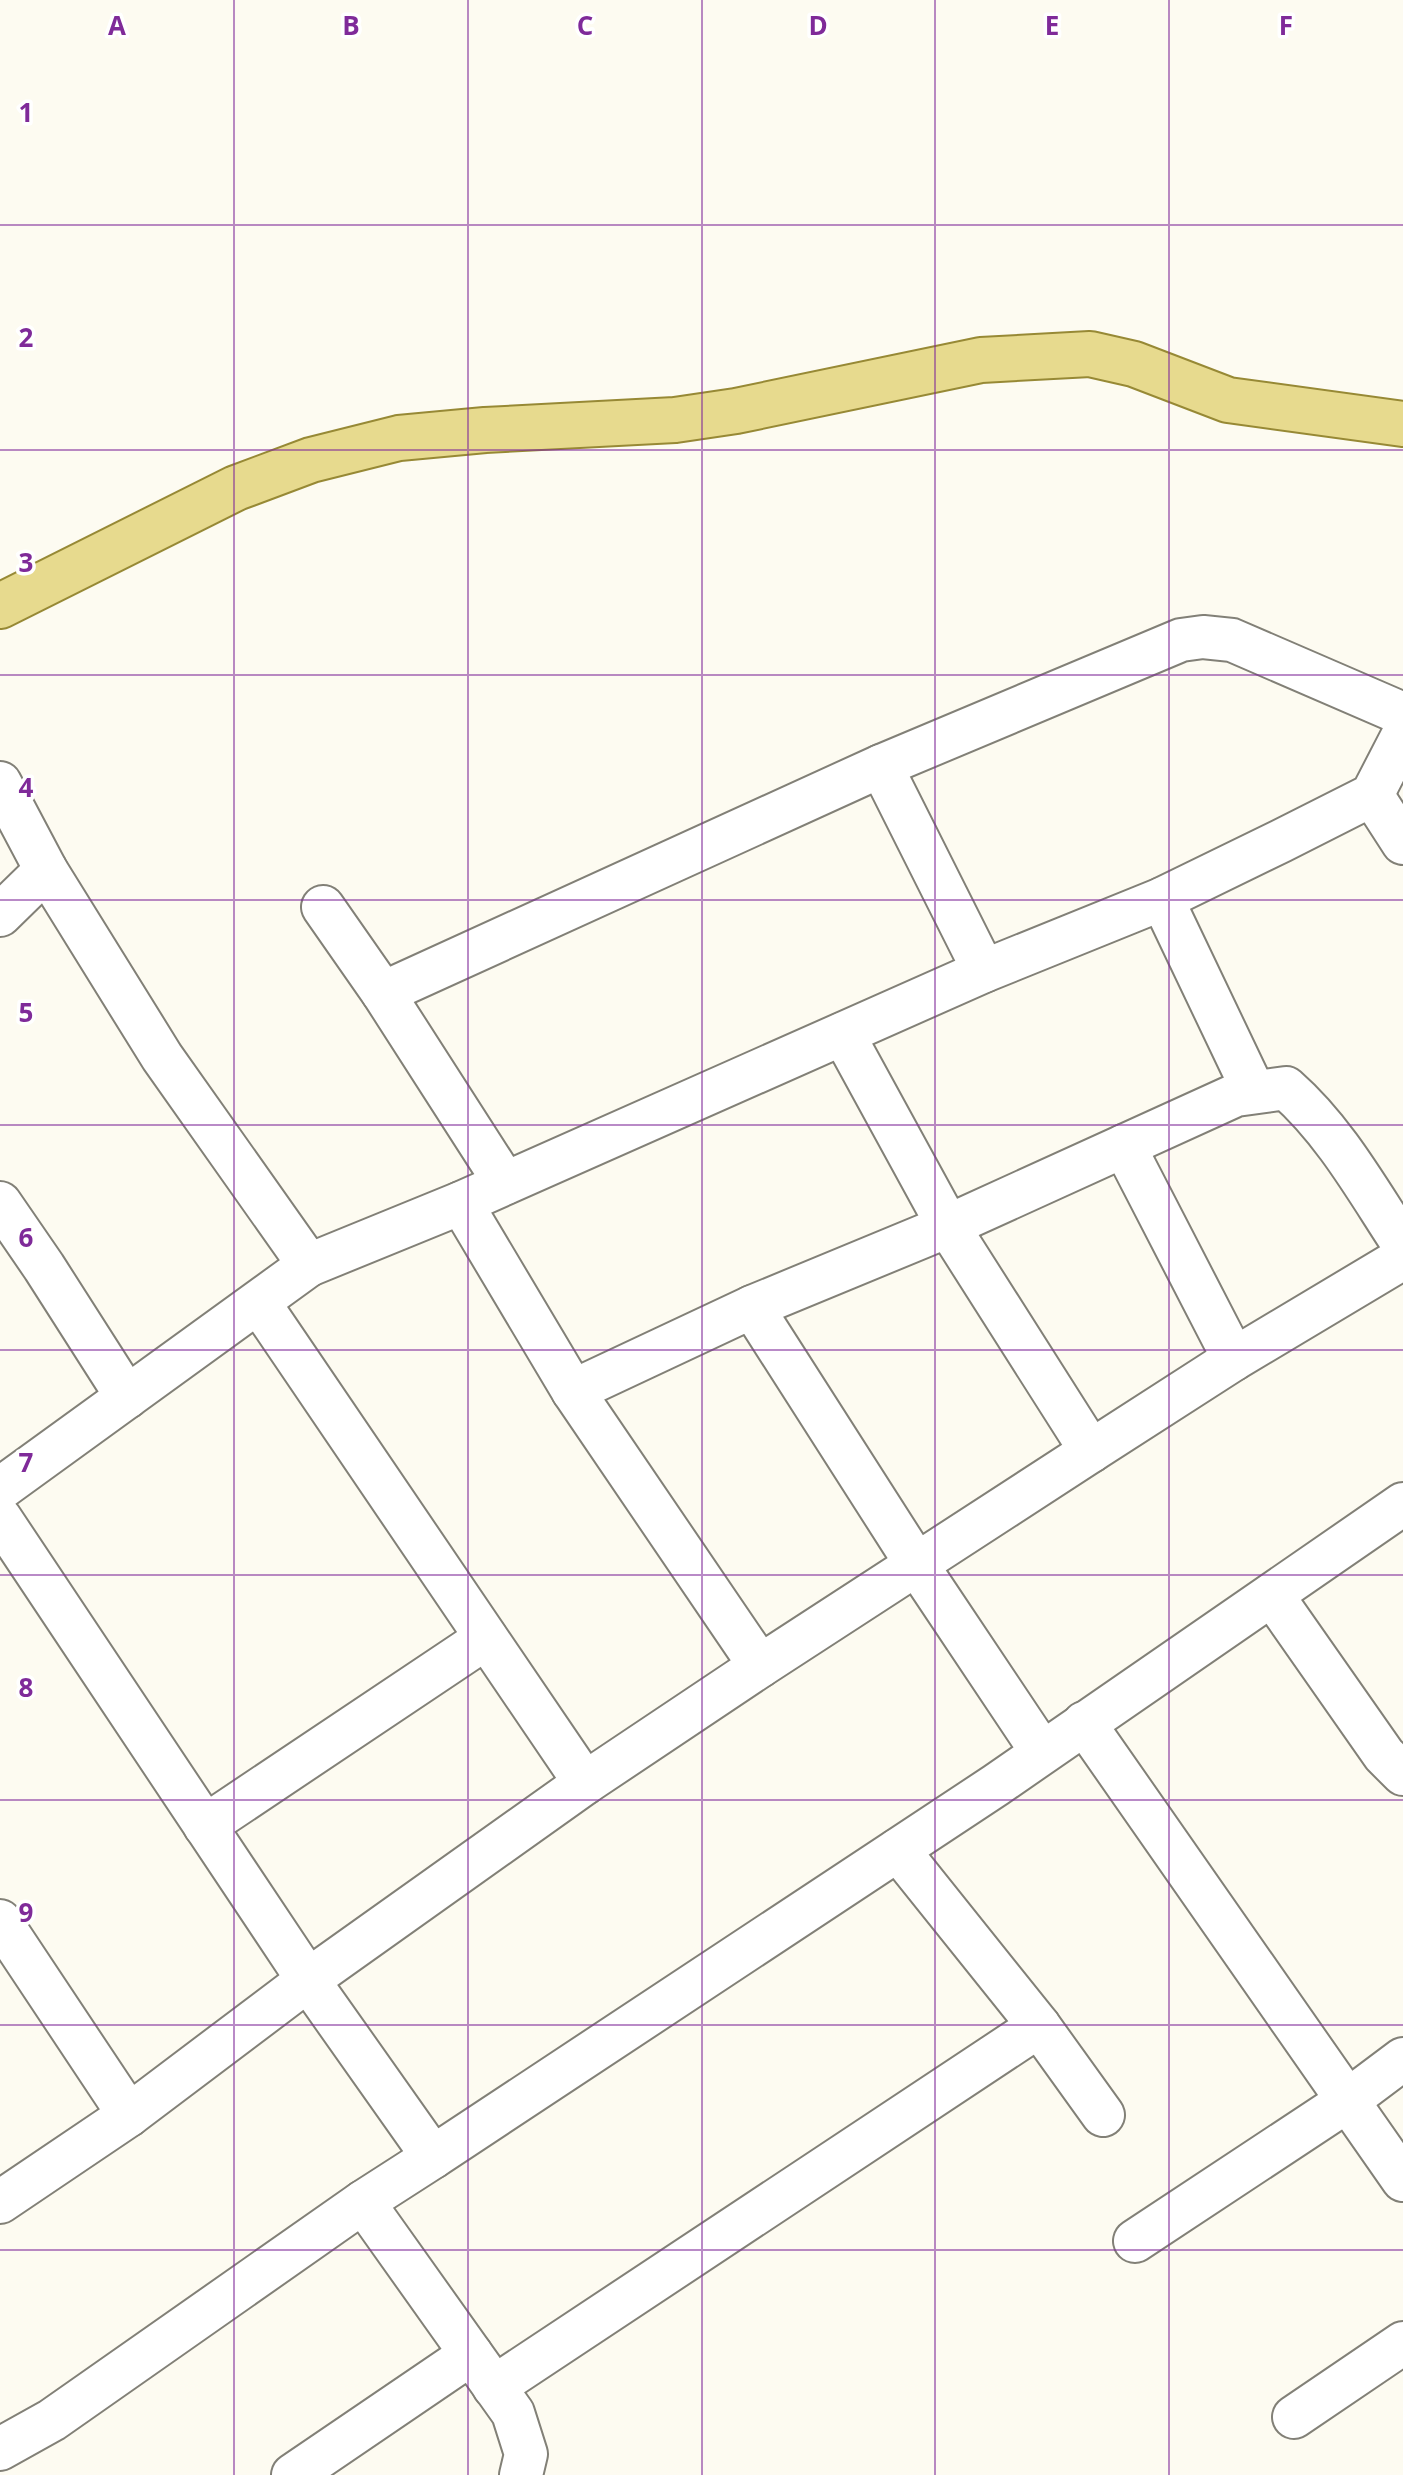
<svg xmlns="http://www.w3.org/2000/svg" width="1403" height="2475" viewBox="0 0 1403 2475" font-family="'Open Sans',sans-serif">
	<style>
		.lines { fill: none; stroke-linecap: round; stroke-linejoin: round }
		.minor-casing { stroke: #828077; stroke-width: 46 }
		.major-casing { stroke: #978935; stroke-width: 48 }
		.minor { stroke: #fff; stroke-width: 42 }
		.major { stroke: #e7da8e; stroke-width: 44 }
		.grid { fill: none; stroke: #7f2a99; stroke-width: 2; stroke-opacity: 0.55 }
		.grid-label { font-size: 26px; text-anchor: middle; font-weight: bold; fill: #7f2a99; stroke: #fff; stroke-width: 7; stroke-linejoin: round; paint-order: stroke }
	</style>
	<rect width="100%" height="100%" fill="#fdfbf1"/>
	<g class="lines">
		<g class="minor-casing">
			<g id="minor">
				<path d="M881,766L984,971"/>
				<path d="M0,783L46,870L162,1057L309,1265L0,1489"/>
				<path d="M1372,795L1403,843"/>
				<path d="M1162,899L1254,1092"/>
				<path d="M323,907L383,993L505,1183"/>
				<path d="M0,915L46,870"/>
				<path d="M383,993L881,766L1181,640L1203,637L1232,640L1403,714"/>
				<path d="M843,1034L948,1226L1091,1451"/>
				<path d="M1124,1146L1234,1359"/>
				<path d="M0,1203L44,1267L127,1397"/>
				<path d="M461,1203L573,1391L760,1666"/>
				<path d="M309,1265L461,1203L984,971L1162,899L1281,841L1372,795L1403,735"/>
				<path d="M259,1303L585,1783"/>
				<path d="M752,1307L948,1226L1236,1095L1286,1088C1335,1131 1368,1191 1403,1244"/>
				<path d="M573,1391L752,1307L917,1565L1042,1752"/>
				<path d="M0,1518L308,1980L433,2157L996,1785L1403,1504"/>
				<path d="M1272,1595L1384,1755L1403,1774"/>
				<path d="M1084,1723L1403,2180"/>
				<path d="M205,1826L486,1638"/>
				<path d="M0,1921L129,2115"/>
				<path d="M1039,2026L1103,2115"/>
				<path d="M0,2202L129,2115L308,1980L585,1783L760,1666L1091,1451L1234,1359L1403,1258"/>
				<path d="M363,2202L513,2413L526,2454L521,2475"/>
				<path d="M1135,2241L1347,2101L1403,2059"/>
				<path d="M494,2387L1039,2026L898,1850"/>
				<path d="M1294,2417L1403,2343"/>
				<path d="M0,2449L52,2420L363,2202L433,2157"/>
				<path d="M293,2475L471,2354"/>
			</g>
		</g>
		<g class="major-casing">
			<path id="major" d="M0,606L236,488L311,460L399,438L485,430L675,420L736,411L981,360L1090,354L1134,364L1228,400L1403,424"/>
		</g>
		<use href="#minor" class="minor"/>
		<use href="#major" class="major"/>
	</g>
	<path class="grid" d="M234,0V2475M468,0V2475M702,0V2475M935,0V2475M1169,0V2475M0,225H1403M0,450H1403M0,675H1403M0,900H1403M0,1125H1403M0,1350H1403M0,1575H1403M0,1800H1403M0,2025H1403M0,2250H1403"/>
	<g class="grid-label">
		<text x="117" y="35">A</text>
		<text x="351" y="35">B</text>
		<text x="585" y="35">C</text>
		<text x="818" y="35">D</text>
		<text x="1052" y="35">E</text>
		<text x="1286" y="35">F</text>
		<text x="26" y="122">1</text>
		<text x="26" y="347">2</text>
		<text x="26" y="572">3</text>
		<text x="26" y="797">4</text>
		<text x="26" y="1022">5</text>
		<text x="26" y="1247">6</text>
		<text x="26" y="1472">7</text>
		<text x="26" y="1697">8</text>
		<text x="26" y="1922">9</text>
	</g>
</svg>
